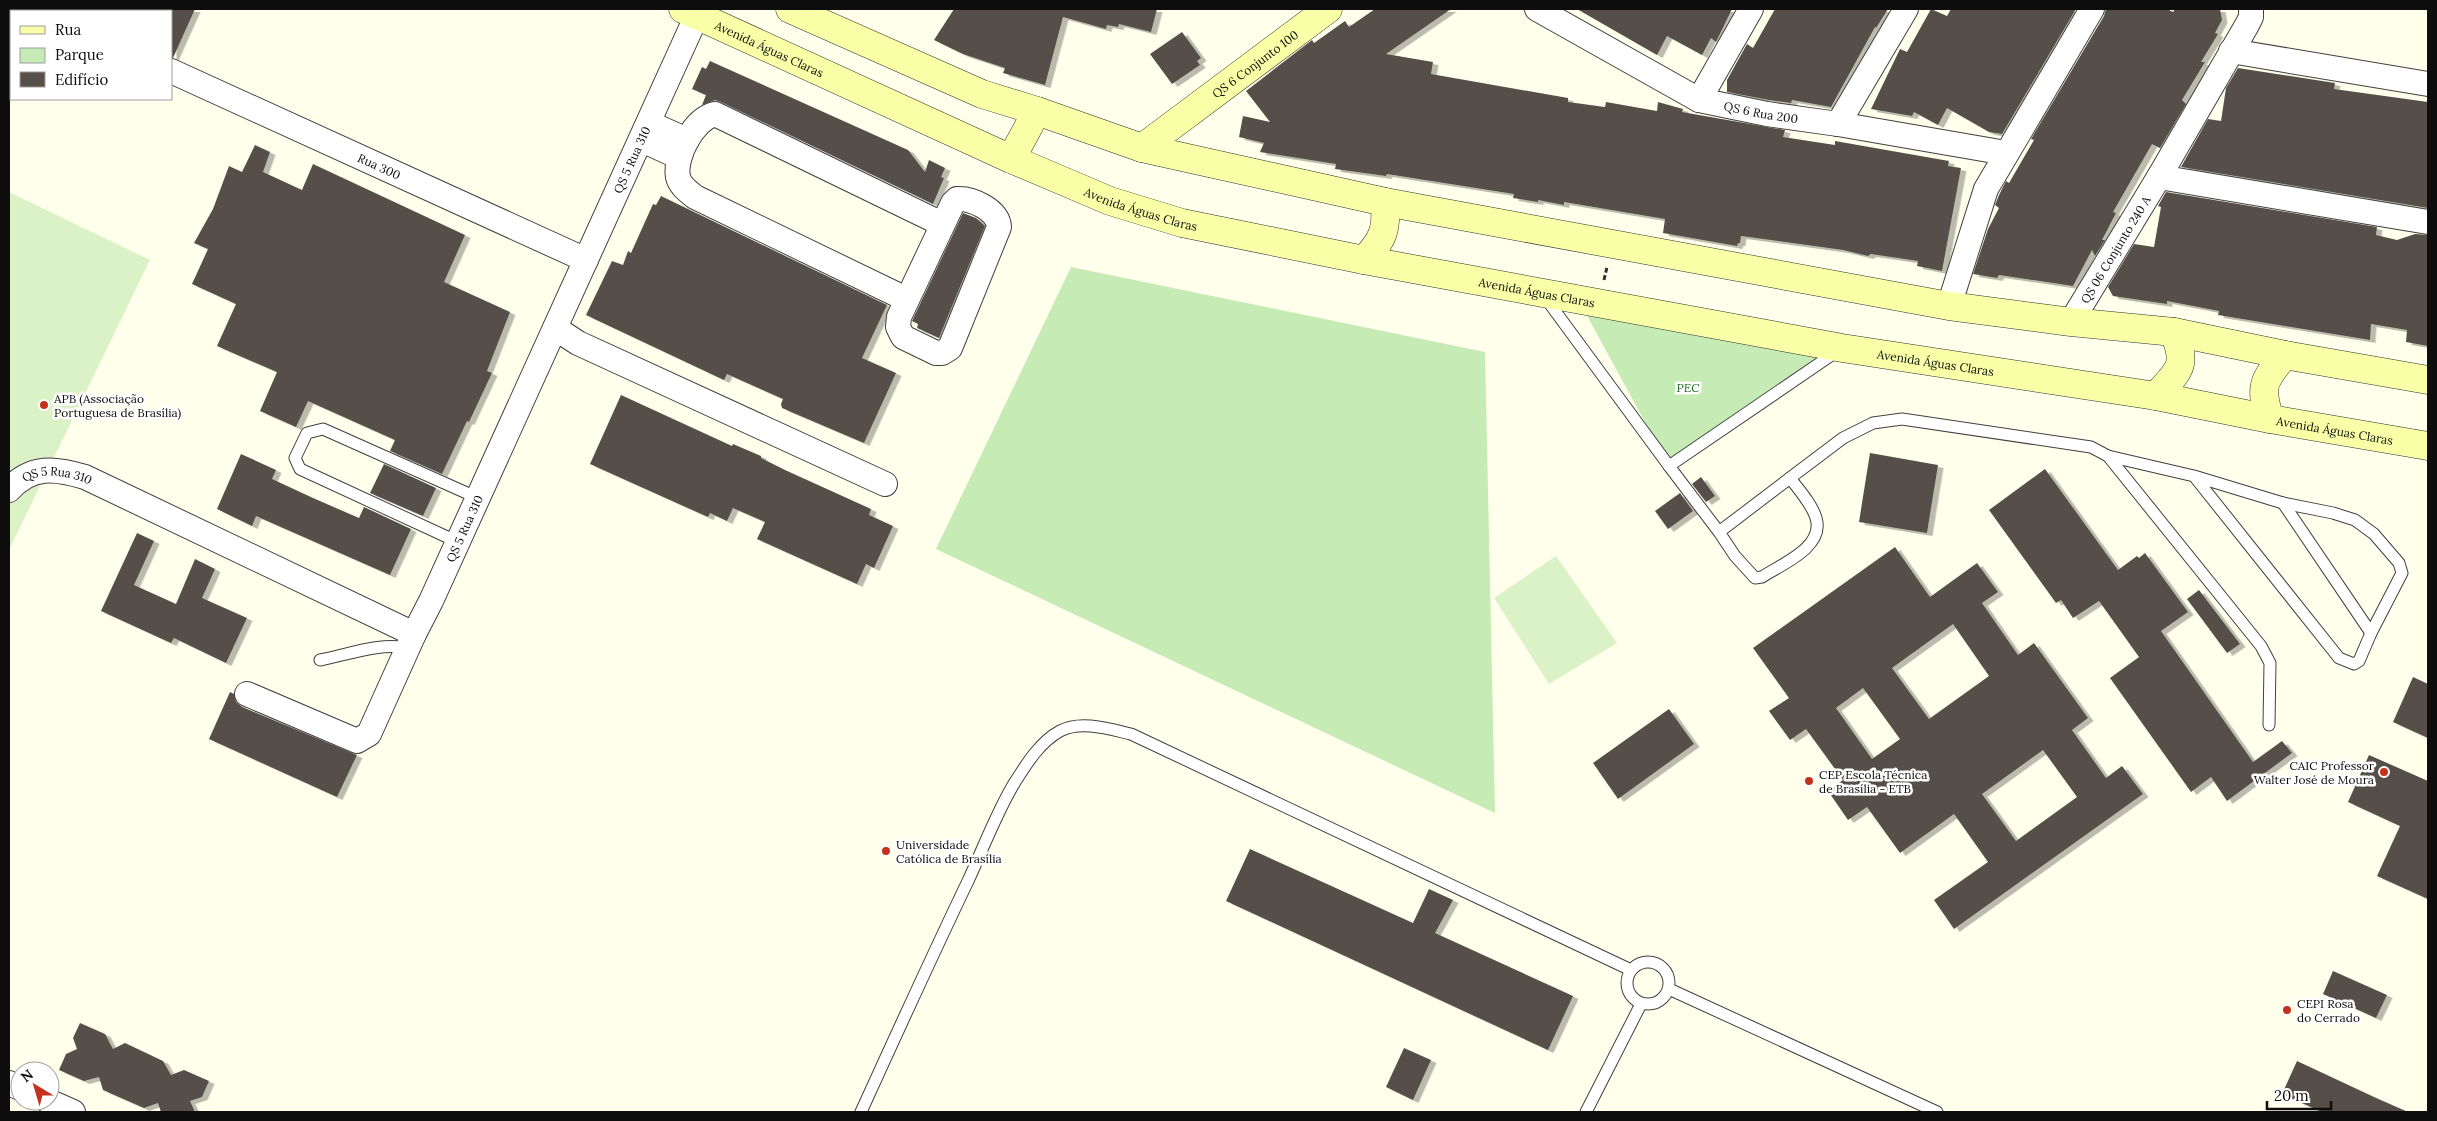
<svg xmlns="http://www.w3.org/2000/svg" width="2437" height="1121" viewBox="0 0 2437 1121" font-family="Lora,serif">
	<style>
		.green { fill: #c7ebb4 }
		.pitch { fill: #dbf2c6 }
		.building { fill: #565048; fill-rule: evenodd; filter: url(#shadow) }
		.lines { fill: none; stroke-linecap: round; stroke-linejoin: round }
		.lane-casing { stroke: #404040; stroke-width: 13 }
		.street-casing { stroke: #404040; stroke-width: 26 }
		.secondary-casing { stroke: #2f2f2f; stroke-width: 29 }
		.path { stroke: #2f2f2f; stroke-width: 3; stroke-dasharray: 5 2.5; stroke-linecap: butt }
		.lane { stroke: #fff; stroke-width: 11 }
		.street { stroke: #fff; stroke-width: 24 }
		.secondary { stroke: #f9ffa7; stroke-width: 28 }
		.poi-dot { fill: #c4321d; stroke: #fff; stroke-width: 2 }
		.labels { text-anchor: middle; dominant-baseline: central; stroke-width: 5; stroke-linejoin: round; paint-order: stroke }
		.street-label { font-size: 12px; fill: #0d0d0d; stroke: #fff }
		.park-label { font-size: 12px; font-style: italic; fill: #1c681a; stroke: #fff }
		.poi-label { font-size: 12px; fill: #0d0d0d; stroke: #fff; text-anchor: start }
	</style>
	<defs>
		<filter id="shadow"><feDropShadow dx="5.5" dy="3" stdDeviation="0" flood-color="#0004"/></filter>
	</defs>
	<rect width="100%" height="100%" fill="#ffffec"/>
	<g class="green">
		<path d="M1071,267L1485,352L1495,813L936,549Z"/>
		<path d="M1586,314L1826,358L1669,466Z"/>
	</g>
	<g class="pitch">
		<path d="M9,192L150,260L9,550Z"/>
		<path d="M1556,556L1617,643L1549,684L1494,598Z"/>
	</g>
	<g class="building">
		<path d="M171,9H195L173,58H171Z"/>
		<path d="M954,9H1157L1151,32L1119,24L1118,27L1107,25L1106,29L1063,17L1045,85L1003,73L1005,68L963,54L934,40Z"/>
		<path d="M1375,9H1451L1386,54L1433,62L1431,74L1568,98V102L1605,107L1606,102L1657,111L1658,102L1683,109L1682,112L1785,130L1783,137L1835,145V141L1949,161L1948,166L1961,168L1942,271L1917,266L1918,261L1871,254L1868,256L1843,250L1741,236L1740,243H1738L1737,246L1663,233L1665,219L1564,202V205L1538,200V202L1513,198L1514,194L1387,174L1386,176L1335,169L1336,164L1260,152L1264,143L1239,137L1243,116L1270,122L1246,91L1312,40L1314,43L1345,21L1349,27Z"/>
		<path d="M1577,9H1732L1716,42L1711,38L1702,55L1667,36L1657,55Z"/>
		<path d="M1775,9H1888L1876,28L1875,27L1831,107L1792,100L1791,103L1769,100L1727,92V80L1747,44L1753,48Z"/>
		<path d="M1931,9L1947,16L1951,9H2076L2002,134L1989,132L1947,108L1938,125L1914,112L1912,116L1871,109L1900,49L1907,52Z"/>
		<path d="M2106,9H2167L2173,12L2175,9H2220L2222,20L2215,33L2218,34L2201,62H2205L2182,100L2186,104L2160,148L2152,144L2113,212L2116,213L2102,240H2105L2095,256L2092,250L2073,286L1999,275L1997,278L1973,274L1988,229L1999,208L1995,205L1999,195L2006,181L2009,183L2034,140L2031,139L2104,16Z"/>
		<path d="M1182,32L1201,58L1197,61L1200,65L1172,84L1150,54Z"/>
		<path d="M710,61L908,150L925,172L929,160L945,168L941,177L944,178L933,204L721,102L715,100L702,105L706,95L692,89L702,67L706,69Z"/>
		<path d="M2238,68L2335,83L2334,89L2428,102V208L2181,167L2208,119L2221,121L2226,88Z"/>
		<path d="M255,145L270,152L263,172L302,190L313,164L465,235L444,282L510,312L487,371L492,373L469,422L467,421L442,474L390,451L395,440L308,401L296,427L260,411L277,372L217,346L236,304L192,284L208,249L194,243L213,209L229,166L242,172Z"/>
		<path d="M2166,192L2377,227L2376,235L2397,240L2415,234L2428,235V346L2406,342L2407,330L2371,324L2370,340L2218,315L2219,311L2167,301V304L2113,296L2108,287L2134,244L2154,247L2161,207L2158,206Z"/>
		<path d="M661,196L887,305L862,358L896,373L864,443L782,408L781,404L783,399L727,374L724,380L586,315L612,261L623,265L628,251L631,253L653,204L656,205Z"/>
		<path d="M963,213L976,218L985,226L939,338L917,328L918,324L912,321Z"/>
		<path d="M621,395L732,446L733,444L761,456V458L785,470L871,509L869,515L893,526L874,568L866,564L857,584L757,539L765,522L733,508L727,521L710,513L708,517L590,464Z"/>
		<path d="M1870,453L1938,465L1927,533L1859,522Z"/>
		<path d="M241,454L276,470L272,479L313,498L359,518L364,507L411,529L390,575L256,516L252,526L217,509Z"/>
		<path d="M384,464L436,488L423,516L370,493Z"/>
		<path d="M2045,469L2118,570L2137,556L2139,558L2145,553L2188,612L2161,631L2253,762L2282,741L2292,753L2227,801L2211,777L2191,792L2110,678L2139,657L2099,601L2073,618L2061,600L2056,603L1989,510Z"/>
		<path d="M1701,477L1715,496L1706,502L1692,484Z"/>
		<path d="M1680,493L1693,511L1668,529L1655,511Z"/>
		<path d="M137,533L154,541L134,585L176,604L195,559L215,569L202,598L247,618L226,663L174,638L171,643L101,611Z"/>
		<path d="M1895,547L1930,597L1977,563L1998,592L1982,603L2018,655L2034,643L2088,718L2072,730L2106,778L2122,766L2143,794L1954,929L1934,900L1988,862L1954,814L1900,853L1867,807L1848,820L1828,791L1843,780L1806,729L1790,740L1769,711L1789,698L1753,648ZM1953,624L1989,676L1929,719L1892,668ZM1863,688L1900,739L1872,759L1836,708ZM2043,750L2077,797L2016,841L1982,794Z"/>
		<path d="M2199,590L2240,644L2227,653L2187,599Z"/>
		<path d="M2413,677L2428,684V738L2393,722Z"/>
		<path d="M230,692L234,694L236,702L242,707L357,755L337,797L209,739Z"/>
		<path d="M1669,709L1694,744L1618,799L1593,763Z"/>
		<path d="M2369,755L2428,781V899L2377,876L2400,826L2348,802Z"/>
		<path d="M1250,849L1413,923L1429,889L1453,900L1435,933L1573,996L1548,1050L1226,901Z"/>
		<path d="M2333,971L2387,995L2376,1018L2323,994Z"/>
		<path d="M80,1023L105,1034L113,1049L125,1043L163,1061L171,1075L184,1070L209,1081L202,1097L190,1101L195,1112H161L158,1103L144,1108L103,1090L99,1077L84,1081L59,1070L66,1054L77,1049L73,1038Z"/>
		<path d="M1404,1048L1431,1060L1413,1100L1386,1087Z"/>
		<path d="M2297,1061L2374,1097L2408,1112H2322L2282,1094Z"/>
	</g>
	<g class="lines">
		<g class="lane-casing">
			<g id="lane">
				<path d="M1544,296L1669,466L1839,350"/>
				<path d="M2108,456L2194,476L2283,503L2333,513L2355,520L2374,534L2399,563L2402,573L2371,633L2359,661L2354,664L2339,658L2194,476"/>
				<path d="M1669,466L1719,532L1735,556L1755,578L1762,577C1782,564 1825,547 1816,518C1812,504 1799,490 1790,478L1719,532"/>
				<path d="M1790,478L1843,438L1873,423L1902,419L2091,447L2108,456L2261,646L2270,663L2269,725"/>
				<path d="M2283,503L2371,633"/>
				<path d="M458,542L300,469L295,458L307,433L323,429L478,498"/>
				<path d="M320,660C347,655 380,642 408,648"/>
				<circle cx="1648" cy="983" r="21"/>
				<path d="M1669,989L1937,1112"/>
				<path d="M861,1112C896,1035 931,958 968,881C983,849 997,811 1015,782C1027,763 1040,742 1060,731C1081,720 1109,729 1131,734L1631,970"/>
				<path d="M1586,1112L1641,1004"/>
			</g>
		</g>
		<g class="street-casing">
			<g id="street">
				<path d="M34,9L40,11"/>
				<path id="s1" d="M1537,9L1699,100L1767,114L1838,124L2006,153"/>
				<path d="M2251,9V17L2247,25L2159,177L2428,222"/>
				<path d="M2231,51L2428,84"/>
				<path id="s2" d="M171,71L586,260"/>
				<path d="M1699,100L1751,9"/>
				<path d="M649,123L687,140"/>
				<path d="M1838,124L1906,9"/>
				<path d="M642,140L679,157"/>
				<path d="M957,199C972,198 998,210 999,227L950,348L942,353H936L903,337L898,327L899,317L953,203Z"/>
				<path d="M906,299L695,197C689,192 680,186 678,177C674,156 694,119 715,114L942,224"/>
				<path d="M1949,306L1986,189L2092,9"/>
				<path id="s3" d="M2071,322L2159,177"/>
				<path d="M555,328L578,343L885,484"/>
				<path id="s4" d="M9,490C31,465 55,468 85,477L414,634L431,601L697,15"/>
				<path d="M247,694L357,741L369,734L414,634"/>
				<path d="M9,1083L20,1088"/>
				<path d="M48,1101L73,1112"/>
			</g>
		</g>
		<g class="secondary-casing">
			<g id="secondary">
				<path id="s5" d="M683,9L1011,159L1110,201L1182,223L1364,260L1842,348L2156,396L2270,419L2428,446"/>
				<path d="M790,9L982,94L1037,111L1142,148L1385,202L1949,306L2071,322L2174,332L2285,355L2428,380"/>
				<path id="s6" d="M1142,148L1328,9"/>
				<path d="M1011,159L1037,111"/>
				<path d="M1364,260C1383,240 1387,230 1385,202"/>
				<path d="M2156,396C2179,370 2188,367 2174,332"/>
				<path d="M2270,419C2259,387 2263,380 2285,355"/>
			</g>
		</g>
		<path class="path" d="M1604,280L1607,267"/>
		<use href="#lane" class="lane"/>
		<use href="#street" class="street"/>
		<use href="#secondary" class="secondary"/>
	</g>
	<g class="poi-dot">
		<circle cx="44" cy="405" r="5"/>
		<circle cx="2384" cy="772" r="5"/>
		<circle cx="1809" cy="781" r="5"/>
		<circle cx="886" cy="851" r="5"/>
		<circle cx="2287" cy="1010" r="5"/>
	</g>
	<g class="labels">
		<g class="street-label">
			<text stroke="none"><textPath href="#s5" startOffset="95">Avenida Águas Claras</textPath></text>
			<text stroke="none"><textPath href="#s6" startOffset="141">QS 6 Conjunto 100</textPath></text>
			<text stroke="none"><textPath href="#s1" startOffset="249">QS 6 Rua 200</textPath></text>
			<text stroke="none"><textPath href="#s4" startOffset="969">QS 5 Rua 310</textPath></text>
			<text stroke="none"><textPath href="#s2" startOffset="229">Rua 300</textPath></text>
			<text stroke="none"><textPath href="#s5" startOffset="500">Avenida Águas Claras</textPath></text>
			<text stroke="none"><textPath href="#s3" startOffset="85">QS 06 Conjunto 240 A</textPath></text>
			<text stroke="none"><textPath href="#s5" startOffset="905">Avenida Águas Claras</textPath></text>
			<text stroke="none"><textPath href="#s5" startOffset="1310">Avenida Águas Claras</textPath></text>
			<text stroke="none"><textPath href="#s5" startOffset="1715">Avenida Águas Claras</textPath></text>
			<text stroke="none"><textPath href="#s4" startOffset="54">QS 5 Rua 310</textPath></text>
			<text stroke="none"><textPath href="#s4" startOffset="564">QS 5 Rua 310</textPath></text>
		</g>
		<g class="park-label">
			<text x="1688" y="387">PEC</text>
		</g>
		<g class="poi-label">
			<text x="54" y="398">APB (Associação<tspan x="54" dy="14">Portuguesa de Brasília)</tspan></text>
			<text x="2374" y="765" text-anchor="end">CAIC Professor<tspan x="2374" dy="14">Walter José de Moura</tspan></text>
			<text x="1819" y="774">CEP Escola Técnica<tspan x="1819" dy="14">de Brasília - ETB</tspan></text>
			<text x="896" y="844">Universidade<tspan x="896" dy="14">Católica de Brasília</tspan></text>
			<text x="2297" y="1003">CEPI Rosa<tspan x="2297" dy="14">do Cerrado</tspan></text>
		</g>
	</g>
	<rect width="2437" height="1121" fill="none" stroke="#0d0d0d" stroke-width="20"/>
	<rect x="10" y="10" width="162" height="90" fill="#ffffff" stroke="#9e9e9e"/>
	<rect x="20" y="26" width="25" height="8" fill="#f9ffa7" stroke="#9e9e9e"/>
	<text x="55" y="35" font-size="15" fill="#0d0d0d">Rua</text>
	<rect x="20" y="48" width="25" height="15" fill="#c7ebb4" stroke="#9e9e9e"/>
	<text x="55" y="60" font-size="15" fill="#0d0d0d">Parque</text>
	<rect x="20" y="72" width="25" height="15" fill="#565048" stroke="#9e9e9e"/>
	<text x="55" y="85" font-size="15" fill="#0d0d0d">Edifício</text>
	<g transform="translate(35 1086) rotate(322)"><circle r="24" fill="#ffffff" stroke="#9e9e9e"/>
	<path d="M0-4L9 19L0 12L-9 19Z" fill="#c4321d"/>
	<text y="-8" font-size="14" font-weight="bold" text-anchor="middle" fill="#0d0d0d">N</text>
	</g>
	<path d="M2267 1101v8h64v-8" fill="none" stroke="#0d0d0d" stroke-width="2.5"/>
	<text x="2274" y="1101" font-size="15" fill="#0d0d0d" stroke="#ffffff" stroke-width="4" paint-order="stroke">20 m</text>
</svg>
